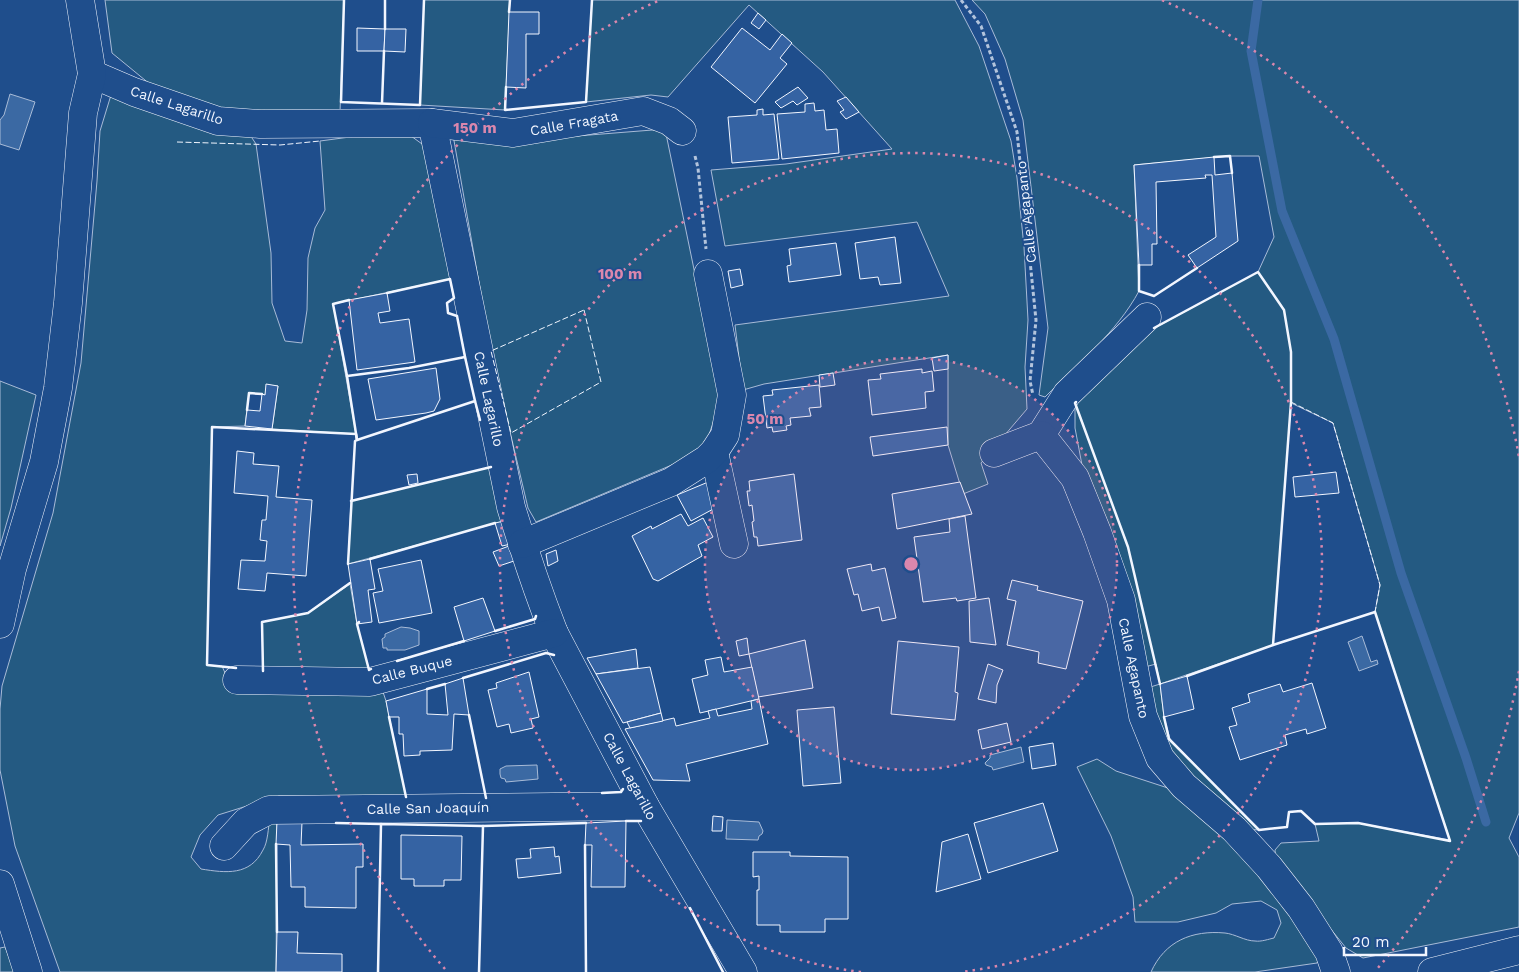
<svg xmlns="http://www.w3.org/2000/svg" width="1519" height="972" viewBox="0 0 1519 972" font-family="'Work Sans',sans-serif">
	<style>
		.green { fill: #245a82; stroke: #a8bbd7 }
		.water { fill: #3b69a3; stroke: #a8bbd7 }
		.lines { fill: none; stroke-linecap: round; stroke-linejoin: round }
		.stream { stroke: #3b69a3; stroke-width: 9 }
		.building { fill: #3563a3; stroke: #f2f6ff }
		.minor-casing { stroke: #f2f6ff; stroke-width: 29 }
		.major-casing { stroke: #f2f6ff; stroke-width: 29 }
		.path { stroke: #b3c4dc; stroke-width: 3; stroke-dasharray: 4 2.5; stroke-linecap: butt }
		.minor { stroke: #1f4e8c; stroke-width: 28 }
		.major { stroke: #1f4e8c; stroke-width: 28 }
		.fence { stroke: #f2f6ff; stroke-width: 1; stroke-dasharray: 6 2.5; stroke-linecap: butt }
		.wall { stroke: #f2f6ff; stroke-width: 2.5 }
		.ring { fill: none; stroke: #da87ad; stroke-width: 2.5; stroke-dasharray: 2.5 5 }
		.labels { text-anchor: middle; dominant-baseline: central; stroke-width: 4; stroke-linejoin: round; paint-order: stroke }
		.street-label { font-size: 14px; fill: #f2f6ff; stroke: #1f4e8c }
		.centre { fill: #da87ad; stroke: #1f4e8c; stroke-width: 2.5 }
		.ring-label { font-size: 15px; text-anchor: middle; font-weight: bold; fill: #da87ad; stroke: #1f4e8c; stroke-width: 4; stroke-linejoin: round; paint-order: stroke }
	</style>
	<rect width="100%" height="100%" fill="#1f4e8c"/>
	<g class="green">
		<path d="M105,0H344L340,112L223,115L151,85L112,53Z"/>
		<path d="M424,0H510L505,110L420,105Z"/>
		<path d="M592,0H955L979,46L1011,141L1017,178L1024,247L1028,320L1025,367L1027,409L981,463L988,484L963,494L948,445V355L764,384L743,390L735,325L949,296L917,222L725,246L711,170L786,164L892,149L823,72L749,5L668,97L651,95L586,102Z"/>
		<path d="M972,0H1519V813L1509,838L1519,857V927L1363,958L1346,948L1276,861L1275,850L1281,843L1319,841L1315,824L1358,823L1450,840L1375,612L1380,585L1333,423L1291,403L1273,645L1160,684L1164,717L1170,739L1259,830L1245,829L1172,758L1144,689L1160,684L1156,664L1141,668L1107,536L1082,465L1075,428V403L1153,329L1258,272L1274,237L1259,156H1230L1134,165L1139,291C1117,332 1078,364 1045,397L1039,395L1048,328L1023,120L1005,59L985,14Z"/>
		<path d="M111,95L250,135L256,144L271,253L272,303L285,341L302,343L307,310L308,258L315,228L325,210L320,141L380,133L411,136L429,149L450,279L333,304L356,434L272,429L278,386L267,385L265,395L249,393L245,426L212,427L207,665L222,666L233,691L383,692L386,701L406,797L279,796L218,815L200,835L191,857L201,869C226,873 250,876 263,850C268,842 268,828 270,819L277,821L276,972H60L15,846L0,770V709L2,686L53,513L81,363L97,181L100,131Z"/>
		<path d="M665,129L708,337L722,395L708,438L698,454L536,522L528,508L491,351L453,135L514,141Z"/>
		<path d="M0,381L36,395L11,508L0,546Z"/>
		<path d="M491,467L504,521L348,564L351,501Z"/>
		<path d="M350,584L357,624L369,670L263,671L262,622L308,613Z"/>
		<path d="M1097,759L1116,771L1174,790L1243,851L1322,953L1317,963L1255,972H1151C1165,941 1192,930 1225,933C1235,934 1245,941 1255,941C1261,942 1269,939 1274,938L1281,923L1277,910L1261,901L1232,904L1216,913L1178,922H1135L1133,897L1111,836L1077,767Z"/>
		<path d="M5,947L15,972H0V948Z"/>
	</g>
	<g class="water">
		<path d="M10,94L35,102L19,150L0,144V120L4,115Z"/>
		<path d="M401,627L410,628L419,631V645L405,650H387V648H383L382,639L385,637V634Z"/>
		<path d="M1362,636L1371,662L1377,660L1378,664L1359,671L1348,642Z"/>
		<path d="M1021,747L1024,762L993,770L992,767L986,765L985,763L990,758V755Z"/>
		<path d="M537,765L538,779L506,782L505,779L501,778L500,774V769L506,766Z"/>
		<path d="M727,820L759,822L763,831L762,834L759,836L758,840L726,839Z"/>
	</g>
	<g class="lines">
		<path class="stream" d="M1258,0L1251,51L1282,211L1334,339L1401,573L1466,758L1486,822"/>
	</g>
	<g class="building">
		<path d="M509,12H539V34H526V88L506,87Z"/>
		<path d="M758,13L766,20L759,29L751,23Z"/>
		<path d="M357,28L385,29L384,51H357Z"/>
		<path d="M742,28L770,50L782,34L792,43L780,58L787,64L755,103L711,67Z"/>
		<path d="M385,29H406L405,52L384,51Z"/>
		<path d="M798,87L808,98L797,105L793,101L781,108L775,102Z"/>
		<path d="M846,97L859,112L846,119L840,112L844,110L837,101Z"/>
		<path d="M814,103L815,111L824,110L826,130L837,129L839,153L782,159L777,114L805,112V104Z"/>
		<path d="M763,109V115L774,114L779,159L732,163L728,117L757,115V110Z"/>
		<path d="M1214,157L1215,175L1232,173L1238,241L1197,268L1188,255L1216,237L1212,175H1205L1206,178L1156,182L1157,244H1152V265H1139L1134,165Z"/>
		<path d="M895,237L901,283L880,285L878,277L860,279L855,243Z"/>
		<path d="M836,243L841,275L789,282L787,266L791,265L789,249Z"/>
		<path d="M740,269L743,285L731,288L728,271Z"/>
		<path d="M387,293L390,311L378,313L380,323L409,319L415,362L357,370L349,300Z"/>
		<path d="M948,355V369L934,371L932,358Z"/>
		<path d="M436,368L440,399L434,411L426,413L376,420L368,379Z"/>
		<path d="M922,369V373L932,371L934,391L925,392L926,408L872,415L868,380L881,379L880,374Z"/>
		<path d="M833,373L835,385L820,387L819,375Z"/>
		<path d="M266,384L278,386L272,429L245,426L247,410L260,411L262,394L265,395Z"/>
		<path d="M819,385L821,407L809,408L811,416L790,418L791,425L786,426L787,430L773,432L772,427L767,428L763,396L773,395L772,390Z"/>
		<path d="M947,427L948,445L873,456L870,437Z"/>
		<path d="M237,451L254,453L253,464L279,466L276,497L312,500L306,576L267,573L265,591L238,589L241,560L265,561L267,541L260,540L262,520H266L268,496L234,493Z"/>
		<path d="M1336,472L1339,493L1295,497L1293,477Z"/>
		<path d="M417,474L418,483L409,485L407,475Z"/>
		<path d="M794,474L802,540L758,546L757,537H754L752,522L754,521L752,505L749,506L747,491H750L749,481Z"/>
		<path d="M713,480L717,507L691,521L677,495Z"/>
		<path d="M960,482L972,514L897,529L892,494Z"/>
		<path d="M681,514L688,526L703,518L713,537L698,545L702,556L658,581L653,579L632,536L651,526L652,529Z"/>
		<path d="M965,516L976,598L957,601L956,598L923,602L914,537L950,532L949,519Z"/>
		<path d="M504,521L511,544L502,546L495,523Z"/>
		<path d="M509,546L514,561L499,566L493,552Z"/>
		<path d="M556,550L558,561L548,566L546,554Z"/>
		<path d="M370,559L375,589L368,590L372,622L357,624L348,564Z"/>
		<path d="M421,560L432,613L379,623L373,593L383,591L378,569Z"/>
		<path d="M871,564L872,571L885,568L896,618L882,621L879,607L862,611L858,594L854,595L847,569Z"/>
		<path d="M1012,580L1038,586L1037,590L1083,601L1066,669L1038,663L1039,652L1007,645L1016,601L1007,599Z"/>
		<path d="M483,598L495,631L464,641L454,607Z"/>
		<path d="M989,598L996,645L970,642L969,601Z"/>
		<path d="M747,638L749,654L739,656L736,641Z"/>
		<path d="M805,640L813,688L758,697L749,654Z"/>
		<path d="M898,641L959,647L955,692L958,693L955,720L891,714Z"/>
		<path d="M636,649L638,668L596,674L587,658Z"/>
		<path d="M721,657L724,672L752,667L759,699L700,713L692,679L708,675L705,660Z"/>
		<path d="M988,664L1003,670L997,685L996,703L978,699Z"/>
		<path d="M650,667L661,713L623,723L596,674Z"/>
		<path d="M529,672L539,717L531,719L533,728L511,733L509,724L497,727L488,690L497,688L496,683Z"/>
		<path d="M1187,676L1194,709L1164,717L1160,684Z"/>
		<path d="M463,678L469,715L454,714L452,750L420,751V755L404,756L403,734H399V717H389L386,701L427,689V714L448,715L445,684Z"/>
		<path d="M1312,683L1326,728L1307,734L1306,729L1285,735L1287,745L1240,760L1229,727L1237,725L1232,708L1250,702L1248,694L1280,684L1283,692Z"/>
		<path d="M759,699L768,744L686,764L690,781L653,780L625,729L674,718L676,726L710,718L708,711L716,709L718,716L752,709L751,701Z"/>
		<path d="M834,707L841,783L803,786L797,710Z"/>
		<path d="M661,713L663,721L630,728L627,722Z"/>
		<path d="M1007,723L1011,742L982,749L978,730Z"/>
		<path d="M1053,743L1056,765L1032,769L1029,747Z"/>
		<path d="M1043,803L1058,851L988,873L974,823Z"/>
		<path d="M713,816L723,817L722,831H712Z"/>
		<path d="M277,821L302,822L301,845L363,844V867H356V908L305,907V887H291L290,845L276,844Z"/>
		<path d="M626,821L625,887H591L592,845H585L586,823Z"/>
		<path d="M968,834L981,879L936,892L942,842Z"/>
		<path d="M401,835L462,836L461,880H444V886H414V879H401Z"/>
		<path d="M554,847L555,857L559,856L561,873L518,878L516,859L531,858L530,849Z"/>
		<path d="M753,852H790V856L848,857V919H825V932H780V925H757V890H759V876L753,877Z"/>
		<path d="M277,932H298L297,953L342,954V972H276Z"/>
	</g>
	<g class="lines">
		<g class="minor-casing">
			<g id="minor">
				<path d="M92,74L134,92L218,121L260,124L432,123L511,507C524,550 538,592 554,633L645,806L743,972"/>
				<path d="M432,123L513,133L643,111L669,121L682,131"/>
				<path d="M1041,435L1067,394L1147,317"/>
				<path d="M714,452L734,544"/>
				<path d="M994,453L1041,435L1075,478L1097,532L1121,600L1143,716L1160,758L1184,786L1234,829L1269,867L1301,908L1329,952L1336,972"/>
				<path d="M522,544L671,482L707,459L714,452L725,435L732,395L708,274"/>
				<path d="M0,624L12,569L44,462L58,388L68,303L83,113L92,74L80,0"/>
				<path d="M237,680L370,682L554,633"/>
				<path d="M224,846L246,822L269,810L645,806"/>
				<path d="M0,884L28,972"/>
			</g>
		</g>
		<g class="major-casing">
			<path id="major" d="M1432,972L1519,950"/>
		</g>
		<g class="path">
			<path d="M961,0L981,26L1017,132L1036,320L1030,381L1033,395"/>
			<path d="M695,156L698,168L706,249"/>
		</g>
		<use href="#minor" class="minor"/>
		<use href="#major" class="major"/>
		<g class="fence">
			<path d="M177,142L280,145L320,141"/>
			<path d="M584,310L601,382L511,433L491,351Z"/>
			<path d="M1291,402L1333,423L1380,585L1375,612"/>
		</g>
		<g class="wall">
			<path d="M344,0L341,102L420,105L424,0"/>
			<path d="M509,12L510,0"/>
			<path d="M385,29V0"/>
			<path d="M506,87L505,110L586,102L592,0"/>
			<path d="M382,103L384,51"/>
			<path d="M1214,157L1230,156L1232,173"/>
			<path d="M1139,265V291L1154,296L1197,268"/>
			<path d="M349,300L333,304L347,376L409,368L465,357L457,316L448,313L447,303L454,298L450,279L387,293"/>
			<path d="M1154,328L1258,272L1284,310L1291,352V402L1273,645"/>
			<path d="M347,376L357,440L475,401L465,357"/>
			<path d="M475,401L480,420"/>
			<path d="M1076,402L1075,403L1128,547L1160,684"/>
			<path d="M247,410L249,393L262,394"/>
			<path d="M351,501L491,467"/>
			<path d="M370,559L495,523"/>
			<path d="M359,622L357,624L369,670L371,669"/>
			<path d="M495,631L535,619L536,616"/>
			<path d="M397,661L464,641"/>
			<path d="M236,668L207,665L212,427L356,434L357,440L355,441L348,564"/>
			<path d="M263,671L262,622L308,613L350,583"/>
			<path d="M463,678L546,653L554,655"/>
			<path d="M427,689L445,684"/>
			<path d="M469,715L486,798"/>
			<path d="M389,717L406,797"/>
			<path d="M1164,717L1169,739L1259,830L1287,827L1289,812L1301,811L1315,824L1358,823L1450,841L1375,612L1273,645L1187,676"/>
			<path d="M602,793L621,792L623,789"/>
			<path d="M626,821H641"/>
			<path d="M336,823L381,824"/>
			<path d="M276,844L277,932"/>
			<path d="M585,845L586,972"/>
			<path d="M690,908L723,972"/>
			<path d="M378,972L381,824L483,826"/>
			<path d="M479,972L483,826L586,823"/>
		</g>
	</g>
	<circle cx="911" cy="564" r="206" fill="#da87ad" fill-opacity=".12"/>
	<g class="ring">
		<circle cx="911" cy="564" r="206"/>
		<path d="M861 972A411 411 0 1 1 961 972"/>
		<path d="M1519 671A617 617 0 0 1 1377 969M445 969A617 617 0 0 1 660 0M1162 0A617 617 0 0 1 1519 457"/>
	</g>
	<g class="labels">
		<g class="street-label">
			<text transform="translate(177 105) rotate(18)">Calle Lagarillo</text>
			<text transform="translate(574 123) rotate(-10)">Calle Fragata</text>
			<text transform="translate(1026 212) rotate(-96)">Calle Agapanto</text>
			<text transform="translate(489 399) rotate(78)">Calle Lagarillo</text>
			<text transform="translate(1134 668) rotate(78)">Calle Agapanto</text>
			<text transform="translate(412 670) rotate(-14)">Calle Buque</text>
			<text transform="translate(630 776) rotate(62)">Calle Lagarillo</text>
			<text transform="translate(428 808) rotate(-1)">Calle San Joaquín</text>
		</g>
	</g>
	<circle cx="911" cy="564" r="8" class="centre"/>
	<g class="ring-label">
		<text x="475" y="133">150 m</text>
		<text x="620" y="279">100 m</text>
		<text x="765" y="424">50 m</text>
	</g>
	<path d="M1344 947v8h82v-8" fill="none" stroke="#f2f6ff" stroke-width="2.5"/>
	<text x="1352" y="947" font-size="15" fill="#f2f6ff" stroke="#1f4e8c" stroke-width="4" paint-order="stroke">20 m</text>
</svg>
